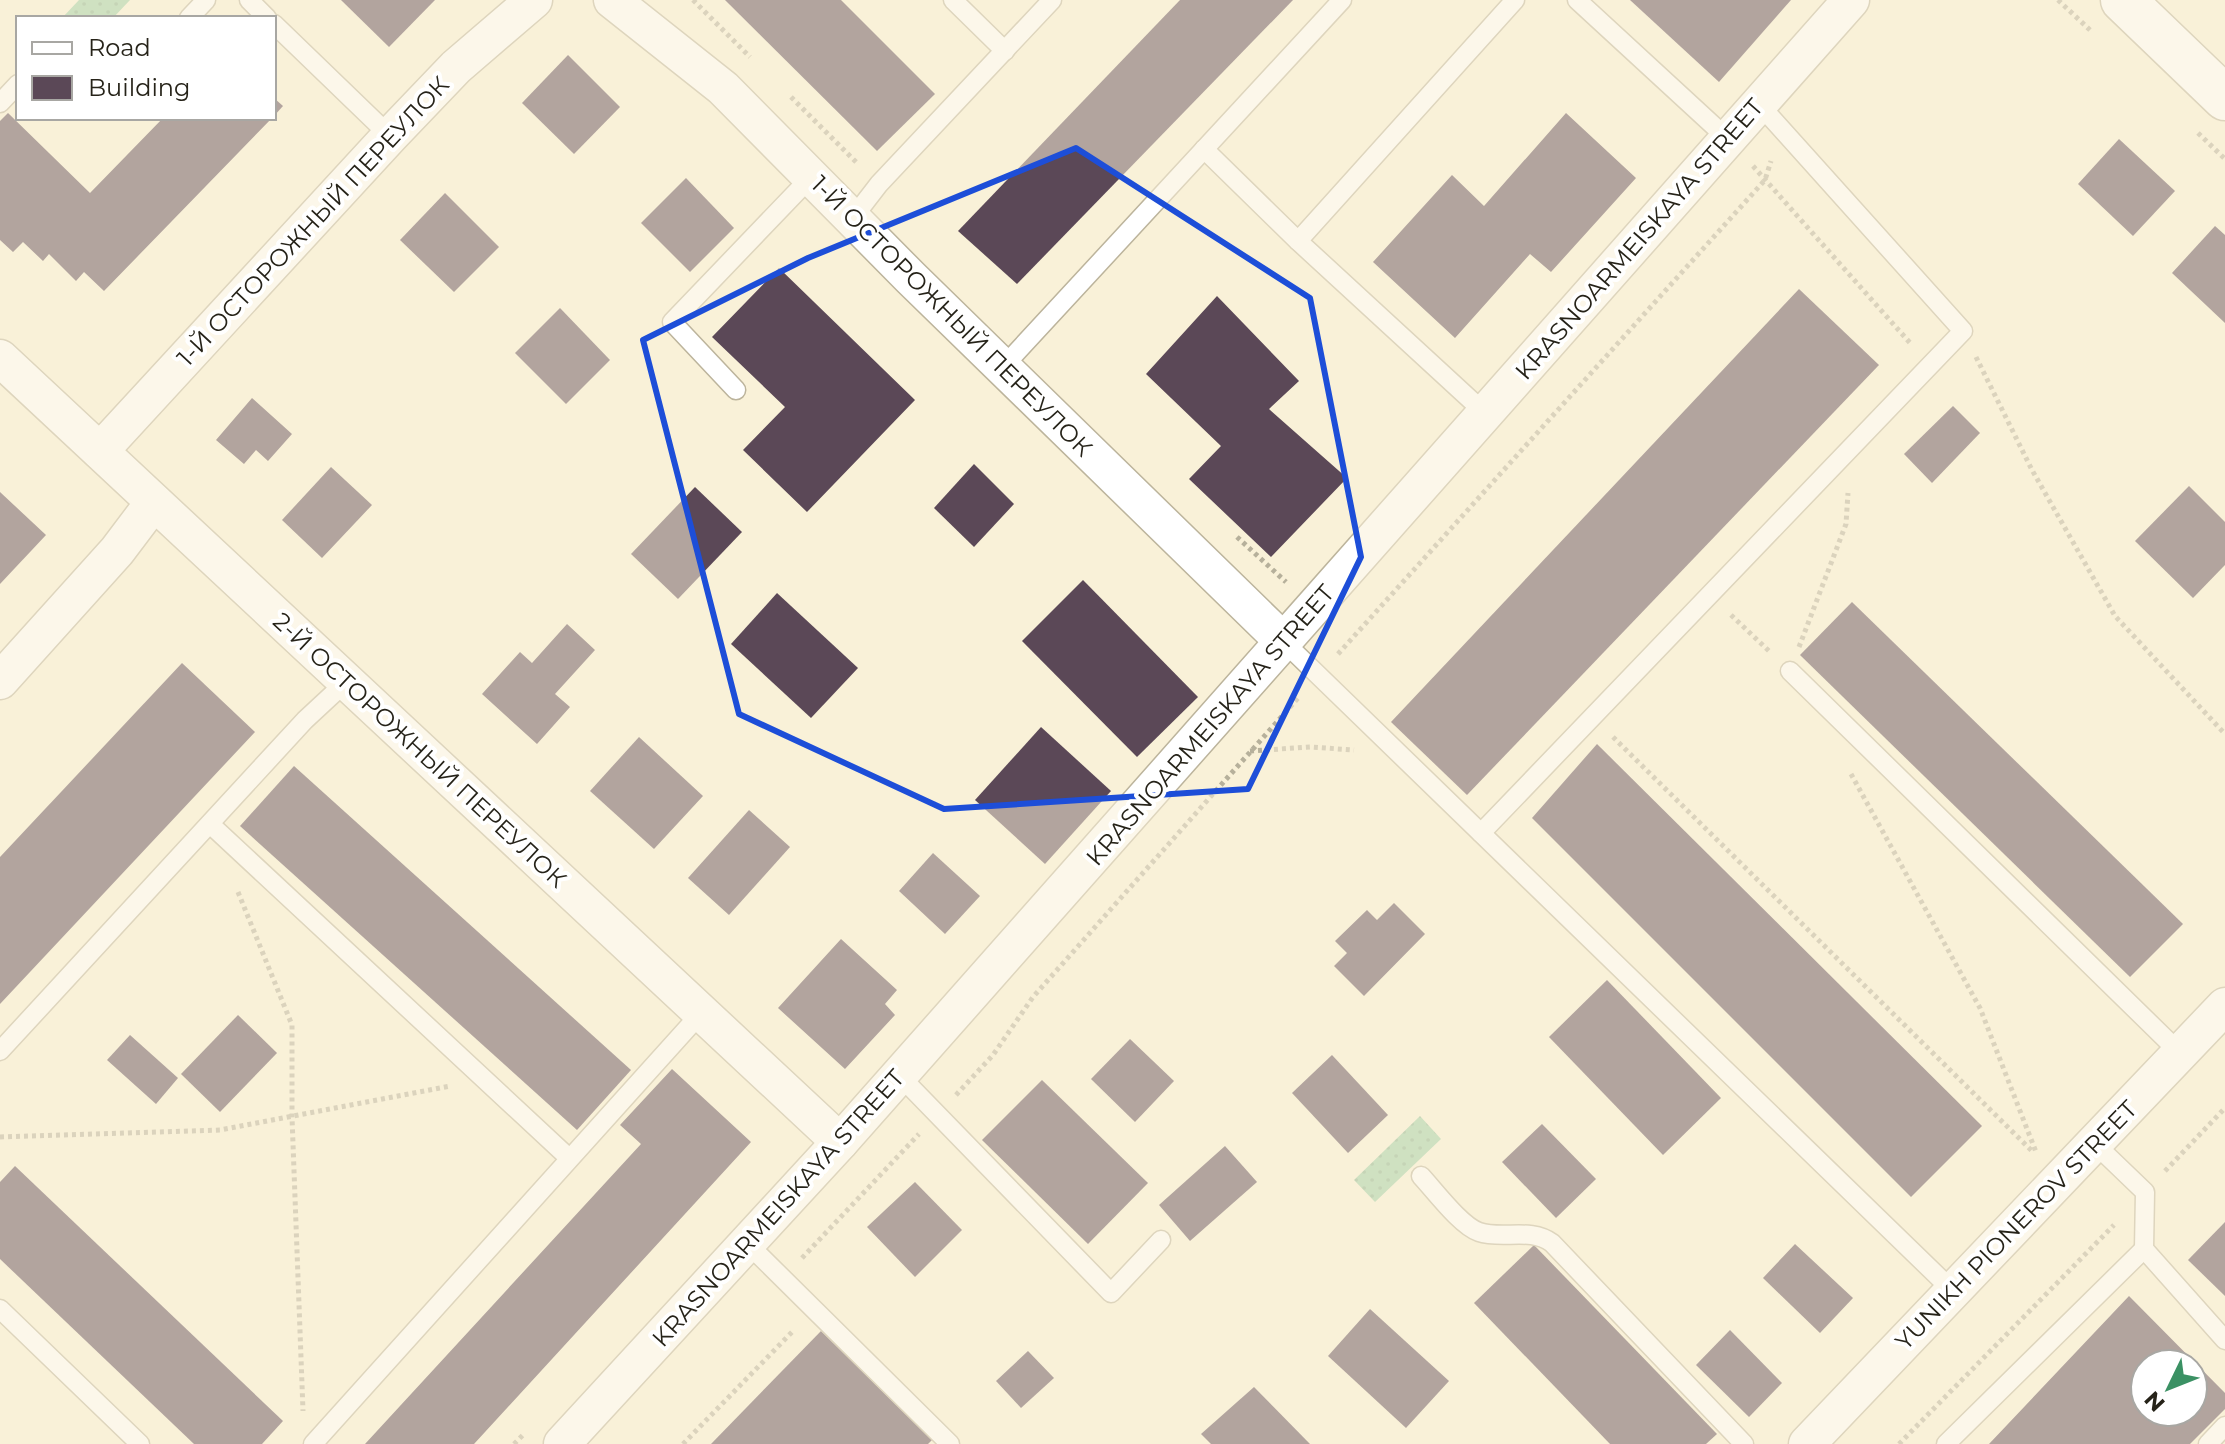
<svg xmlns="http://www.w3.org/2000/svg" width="2225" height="1444" viewBox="0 0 2225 1444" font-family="Montserrat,sans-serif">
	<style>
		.grass { fill: url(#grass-dots) }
		.building { fill: #5b4857; fill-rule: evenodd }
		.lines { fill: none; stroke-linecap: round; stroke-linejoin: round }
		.lane-casing { stroke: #bcb49c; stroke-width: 21 }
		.street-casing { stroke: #bcb49c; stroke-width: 39 }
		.secondary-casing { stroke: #bcb49c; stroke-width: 47 }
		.path { stroke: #b6b09b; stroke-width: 5; stroke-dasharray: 4 4; stroke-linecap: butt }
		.lane { stroke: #fff; stroke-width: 18 }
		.street { stroke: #fff; stroke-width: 36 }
		.secondary { stroke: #fff; stroke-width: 44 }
		.marked { fill: none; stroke: #1d4ed8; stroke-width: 6; stroke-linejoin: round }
		.labels { text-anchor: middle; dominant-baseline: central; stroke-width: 8; stroke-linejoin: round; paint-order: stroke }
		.street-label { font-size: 24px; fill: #262319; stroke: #fff }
	</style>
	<defs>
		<pattern id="grass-dots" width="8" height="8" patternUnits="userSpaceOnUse" patternTransform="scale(2)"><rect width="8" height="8" fill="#9ccea4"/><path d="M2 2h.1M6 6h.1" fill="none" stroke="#86b18d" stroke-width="1.8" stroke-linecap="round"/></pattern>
	</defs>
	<rect width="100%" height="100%" fill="#f9f1d8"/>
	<g class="grass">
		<path d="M79,0H130L113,18H62Z"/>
		<path d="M1420,1116L1441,1139L1375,1202L1354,1180Z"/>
	</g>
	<g class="building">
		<path d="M341,0H435L389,47Z"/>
		<path d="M725,0H841L935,94L877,151Z"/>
		<path d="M1180,0H1293L1017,284L958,231Z"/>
		<path d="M1630,0H1791L1719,82Z"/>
		<path d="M568,55L620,107L574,154L522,103Z"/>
		<path d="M274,98L283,106L274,116Z"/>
		<path d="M8,113L90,193L163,118H272L104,291L84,272L76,281L49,254L43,261L23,242L13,252L0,240V121Z"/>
		<path d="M1566,113L1636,178L1551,272L1530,254L1455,338L1373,262L1452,175L1484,206Z"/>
		<path d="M2119,139L2175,191L2133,236L2078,184Z"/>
		<path d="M686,178L734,228L690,272L641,223Z"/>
		<path d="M445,193L499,247L454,292L400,240Z"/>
		<path d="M2215,226L2225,235V323L2172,273Z"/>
		<path d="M779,268L915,400L807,512L743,450L785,407L712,337Z"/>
		<path d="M1799,289L1879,365L1467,795L1391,722Z"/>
		<path d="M1217,296L1299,381L1269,409L1347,478L1271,557L1189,479L1221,446L1146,374Z"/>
		<path d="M560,308L610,360L566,404L515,353Z"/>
		<path d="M252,398L292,434L268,461L256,450L244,464L216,440Z"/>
		<path d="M1953,406L1980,433L1932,483L1904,454Z"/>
		<path d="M974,464L1014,504L974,547L934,508Z"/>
		<path d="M331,467L372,505L322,558L282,520Z"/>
		<path d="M2189,486L2225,522V565L2193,598L2135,541Z"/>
		<path d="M695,487L742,532L678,599L631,554Z"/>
		<path d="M0,492L46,535L0,584Z"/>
		<path d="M1083,580L1198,697L1137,757L1022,641Z"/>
		<path d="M777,593L858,668L811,718L731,644Z"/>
		<path d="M1852,602L2183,924L2130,977L1800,655Z"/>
		<path d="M567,624L595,650L555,694L570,707L537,744L482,694L520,652L532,663Z"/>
		<path d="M182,663L255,732L0,1004V857Z"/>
		<path d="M1041,727L1111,791L1045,864L975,800Z"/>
		<path d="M639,737L703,796L654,849L590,791Z"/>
		<path d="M1597,744L1982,1126L1911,1197L1532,818Z"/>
		<path d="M294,766L631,1070L577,1130L240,826Z"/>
		<path d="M749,810L790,847L729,915L688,878Z"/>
		<path d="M933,853L980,896L945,934L899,891Z"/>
		<path d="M1394,903L1425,934L1364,996L1334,966L1347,953L1335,941L1367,910L1377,920Z"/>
		<path d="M841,939L897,990L885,1004L895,1015L845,1069L778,1008Z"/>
		<path d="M1607,980L1721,1098L1663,1155L1549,1037Z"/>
		<path d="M238,1015L277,1053L220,1112L181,1074Z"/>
		<path d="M130,1035L178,1078L156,1104L107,1060Z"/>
		<path d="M1130,1039L1174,1081L1135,1122L1091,1079Z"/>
		<path d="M1332,1055L1388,1115L1348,1153L1292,1093Z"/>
		<path d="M672,1069L751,1142L474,1444H365L641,1144L620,1125Z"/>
		<path d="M1042,1080L1148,1183L1088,1244L982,1140Z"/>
		<path d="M1542,1124L1596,1179L1556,1218L1502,1162Z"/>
		<path d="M1225,1146L1257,1182L1190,1241L1159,1205Z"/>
		<path d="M15,1166L283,1421L262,1444H194L0,1259V1182Z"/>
		<path d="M915,1182L962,1230L915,1277L867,1227Z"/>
		<path d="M2225,1222V1296L2188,1260Z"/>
		<path d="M1795,1244L1853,1298L1820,1333L1763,1278Z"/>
		<path d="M1534,1245L1717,1434L1706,1444H1610L1474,1303Z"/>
		<path d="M2129,1296L2225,1393V1409L2190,1444H1989ZM2145,1364H2193V1412H2145Z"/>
		<path d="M1370,1309L1449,1381L1406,1428L1328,1356Z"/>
		<path d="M1730,1330L1782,1383L1749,1417L1696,1365Z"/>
		<path d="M821,1331L932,1440L928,1444H711Z"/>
		<path d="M1028,1351L1054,1378L1021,1408L996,1381Z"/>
		<path d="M1254,1387L1310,1444H1211L1201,1434Z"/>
	</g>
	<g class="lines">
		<g class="lane-casing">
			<g id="lane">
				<path d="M249,0L267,18"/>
				<path d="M953,0L1005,51"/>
				<path d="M1577,0L1728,139"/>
				<path d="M189,18L206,0"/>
				<path d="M274,24L390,136"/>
				<path d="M0,103L18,84"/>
				<path d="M1204,149L1298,241"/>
				<path d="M852,219L879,184L1052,0"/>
				<path d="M1002,368L1342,0"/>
				<path d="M736,390L672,322L811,177"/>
				<path d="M1485,413L1298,241L1515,0"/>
				<path d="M1283,641L1953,1291"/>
				<path d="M1790,671L2180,1053"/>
				<path d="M210,824L569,1158"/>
				<path d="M1481,833L1963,331L1759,104"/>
				<path d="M0,1051L305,720L347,681"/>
				<path d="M899,1075L1111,1293L1161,1240"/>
				<path d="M2094,1143L2145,1192L2144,1249L2225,1340"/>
				<path d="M1421,1176C1435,1191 1461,1226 1479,1232C1503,1240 1530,1227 1552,1243L1744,1444"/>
				<path d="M747,1243L950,1444"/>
				<path d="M0,1309L140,1444"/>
				<path d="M313,1444L702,1012"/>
				<path d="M1946,1444L2144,1249"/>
				<path d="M2208,1444L2225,1426"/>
			</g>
		</g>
		<g class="street-casing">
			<g id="street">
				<path d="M612,0L723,88L911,278L1283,641"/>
				<path d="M0,358L840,1142"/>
				<path d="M100,451L390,136L456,67L534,0"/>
				<path d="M0,681L117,551L154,502"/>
				<path d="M562,1444L840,1142L1851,0"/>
				<path d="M1807,1444L2225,1006"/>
			</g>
		</g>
		<g class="secondary-casing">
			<path id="secondary" d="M2123,0L2225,98"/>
		</g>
		<g class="path">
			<path d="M693,0L750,57"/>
			<path d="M2058,0L2090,30"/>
			<path d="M791,97L858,164"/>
			<path d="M2198,133L2225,159"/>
			<path d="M1753,166L1911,344"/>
			<path d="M1976,357L2032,470L2115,616L2225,734"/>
			<path d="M1237,537L1286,582"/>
			<path d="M1731,615L1770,652"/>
			<path d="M1799,647L1846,524L1848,493"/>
			<path d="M1338,654L1765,180L1771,161"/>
			<path d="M1613,737L2033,1152"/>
			<path d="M1250,751L1310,747L1354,750"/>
			<path d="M1851,774L1980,1008L2036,1152"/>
			<path d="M238,892L292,1025V1117L303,1411"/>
			<path d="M956,1095L993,1055L1033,997L1299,697"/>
			<path d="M0,1137L220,1130L450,1086"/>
			<path d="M2165,1171L2225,1108"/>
			<path d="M802,1258L919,1134"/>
			<path d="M514,1444L525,1433"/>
			<path d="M683,1444L794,1330"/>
			<path d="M1899,1444L2114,1225"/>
		</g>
		<use href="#lane" class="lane"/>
		<use href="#street" class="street"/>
		<use href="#secondary" class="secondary"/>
	</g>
	<path d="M0 0H2225V1444H0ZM1076,148L1310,298L1361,557L1248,789L944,809L739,714L643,340L808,258Z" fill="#f9f1d8" fill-opacity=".55" fill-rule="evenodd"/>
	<path class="marked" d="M1076,148L1310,298L1361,557L1248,789L944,809L739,714L643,340L808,258Z"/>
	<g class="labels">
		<g class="street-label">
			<text transform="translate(313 221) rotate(-47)">1-Й ОСТОРОЖНЫЙ ПЕРЕУЛОК</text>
			<text transform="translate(1639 239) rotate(-49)">KRASNOARMEISKAYA STREET</text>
			<text transform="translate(952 316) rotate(45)">1-Й ОСТОРОЖНЫЙ ПЕРЕУЛОК</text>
			<text transform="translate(1210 725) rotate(-49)">KRASNOARMEISKAYA STREET</text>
			<text transform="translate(420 750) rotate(43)">2-Й ОСТОРОЖНЫЙ ПЕРЕУЛОК</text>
			<text transform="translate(778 1208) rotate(-48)">KRASNOARMEISKAYA STREET</text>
			<text transform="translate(2016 1225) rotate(-46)">YUNIKH PIONEROV STREET</text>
		</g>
	</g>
	<rect x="16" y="16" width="260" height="104" fill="#ffffff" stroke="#a8a7a3" stroke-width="2"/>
	<rect x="32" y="42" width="40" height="12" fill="#ffffff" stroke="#a8a7a3" stroke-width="2"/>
	<text x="88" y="56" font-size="24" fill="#262319">Road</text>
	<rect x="32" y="76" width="40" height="24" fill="#5b4857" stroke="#a8a7a3" stroke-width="2"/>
	<text x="88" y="96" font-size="24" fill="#262319">Building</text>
	<g transform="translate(2169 1388) rotate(227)"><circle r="38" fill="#ffffff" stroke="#a8a7a3" stroke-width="2"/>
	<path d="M0-6L14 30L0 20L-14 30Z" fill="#3b9164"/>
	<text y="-12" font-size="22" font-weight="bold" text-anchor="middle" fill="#262319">N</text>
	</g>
</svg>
